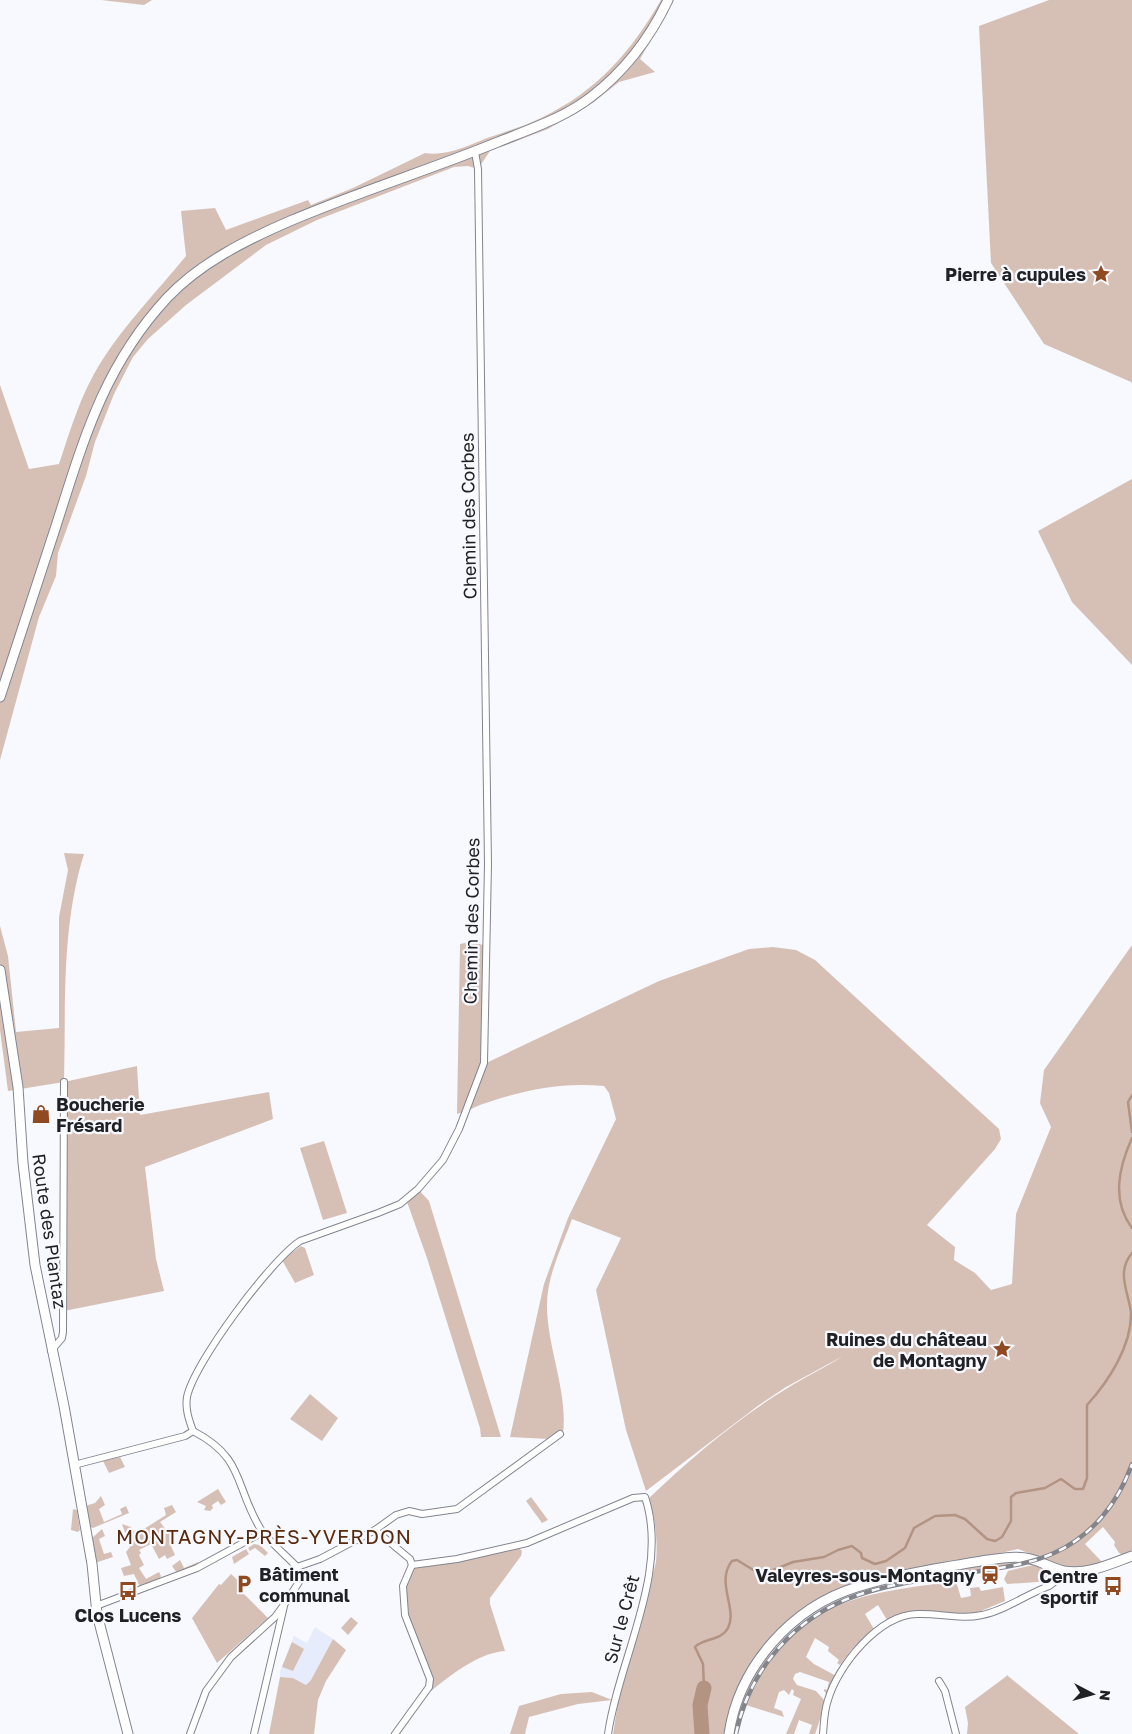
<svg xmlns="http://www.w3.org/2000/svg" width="1132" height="1734" viewBox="0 0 1132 1734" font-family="'Golos Text',sans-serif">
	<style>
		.built { fill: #e7ecfc }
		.green { fill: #d6c0b6 }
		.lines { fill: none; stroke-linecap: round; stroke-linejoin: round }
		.stream { stroke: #b39382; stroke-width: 2.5 }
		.river { stroke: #b39382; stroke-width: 15 }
		.street-casing { stroke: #828591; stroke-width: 8 }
		.secondary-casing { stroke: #828591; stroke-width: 11 }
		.street { stroke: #fff; stroke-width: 6 }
		.secondary { stroke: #fff; stroke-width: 9 }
		.rail-casing { stroke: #83858a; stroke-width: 4.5 }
		.rail { stroke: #f7f9fe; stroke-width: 2.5; stroke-dasharray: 8; stroke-linecap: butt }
		.labels { text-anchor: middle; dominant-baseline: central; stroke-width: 4.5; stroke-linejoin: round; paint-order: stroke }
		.poi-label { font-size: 18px; font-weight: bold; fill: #1f2125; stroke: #f7f9fe; text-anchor: end }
		.street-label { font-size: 18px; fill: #1f2125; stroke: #f7f9fe }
		.quarter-label { font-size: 20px; letter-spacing: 1px; fill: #592a0e; stroke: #f7f9fe }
	</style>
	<rect width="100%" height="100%" fill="#f7f9fe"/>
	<path class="built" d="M315,1627L333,1639L311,1680L306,1685L293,1678L280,1677V1671L294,1636L307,1643Z"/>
	<g class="green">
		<path d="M101,0H152L144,5Z"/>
		<path d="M661,0H674L640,59L655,72L619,82L594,102L548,129L490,151L478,169L468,166L454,167L317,220L266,245L186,305L148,339L133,357L114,394L95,442L86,476L58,553L56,576L39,617L0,760V385L29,469L59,464C69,434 78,403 94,374C118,331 155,294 186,256L181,211L215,208L226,230L308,200L311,205L353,188L425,153C444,157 470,145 487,138C505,132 524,126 541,118C597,91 630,53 661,0Z"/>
		<path d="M1049,0H1132V384L1131,382L1044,344L991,263L979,26Z"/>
		<path d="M1132,479V665L1072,602L1038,531Z"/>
		<path d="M64,853L84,854C61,928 66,1005 64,1082L137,1066L140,1115L269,1092L273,1119L145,1167L156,1259L164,1291L64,1311V1082L8,1091L0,1030V926L8,956L16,1032L59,1028V917L68,870Z"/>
		<path d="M473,941L482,945L487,941L484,1064L659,981L749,949L773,947L796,950L815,960L999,1129L1001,1139L995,1149L927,1225L955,1247L954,1260L975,1273L991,1290L1012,1284L1016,1214L1051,1127L1040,1103L1044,1070L1132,945V1550L1124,1555L1119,1553L1114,1545L1115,1542L1103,1527L1085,1544L1102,1562L1092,1566L1065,1567L1018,1549L856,1586L817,1603L760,1656L729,1734H613L618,1703L656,1562C658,1540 655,1518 649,1498C691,1458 737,1419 786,1389C811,1373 838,1362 861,1343L845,1355L786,1387L759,1405L646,1491L626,1430L596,1290L621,1238L572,1219C562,1247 546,1277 547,1308C548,1350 568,1392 563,1434L549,1439L510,1437L544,1284L568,1218L616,1119L609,1093L604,1086C563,1082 528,1089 489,1102C479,1105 465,1112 457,1114L460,944Z"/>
		<path d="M324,1141L347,1213L323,1220L300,1148Z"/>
		<path d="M418,1189L429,1201L501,1437H481L480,1428L427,1258L406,1199Z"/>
		<path d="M301,1246L305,1248L314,1275L295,1283L282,1260Z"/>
		<path d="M310,1394L338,1418L322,1441L290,1419Z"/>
		<path d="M120,1457L125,1467L109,1473L103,1461Z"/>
		<path d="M218,1489L226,1502L221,1505L218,1501L212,1505L213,1508L210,1511L204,1510L206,1506L197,1502Z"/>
		<path d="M101,1496L105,1505L99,1509L104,1522L122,1514L120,1509L126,1506L129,1513L93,1528L90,1527L85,1506L95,1503Z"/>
		<path d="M531,1497L548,1520L542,1523L526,1501Z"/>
		<path d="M172,1505L176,1512L160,1522L176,1543L171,1546L175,1555L167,1559L165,1555L159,1559L151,1544L139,1550L141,1553L139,1555L144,1565L139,1568L146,1579L159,1572L161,1576L159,1580L140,1587L134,1574L124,1576L121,1568L131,1565L126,1552L130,1547L122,1524L131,1527L136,1534L166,1515L164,1508Z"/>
		<path d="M73,1509L77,1510L80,1530L78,1532L71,1530Z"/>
		<path d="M102,1529L105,1536L99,1539L104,1554L111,1552L113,1557L95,1563L91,1539Z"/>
		<path d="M254,1544L260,1545L268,1553L265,1556L255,1548L250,1551L248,1548Z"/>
		<path d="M519,1548L522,1551L521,1556L490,1598V1604L505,1651C478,1653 451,1675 431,1691C430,1659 406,1631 404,1599C403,1589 408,1577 411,1568Z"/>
		<path d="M246,1549L249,1554L234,1564L232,1557Z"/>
		<path d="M180,1560L184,1568L198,1562V1564L177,1573L172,1566Z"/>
		<path d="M1020,1560C1010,1568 972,1570 958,1573C931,1577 902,1580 875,1587C800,1605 751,1660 734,1734H732L733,1727C741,1703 749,1679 764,1658C806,1600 864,1587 930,1574C960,1569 990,1563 1020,1560Z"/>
		<path d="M1033,1565L1050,1571L1053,1576L1052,1581L1007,1584L1004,1579L1008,1571Z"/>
		<path d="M231,1574L244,1586L240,1590L268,1618L217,1663L192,1618L219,1584L221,1585Z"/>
		<path d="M956,1581L961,1598L971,1596L970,1588L979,1587L981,1591L1003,1587L1005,1601L981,1611L969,1614L911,1611L887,1620L878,1605L865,1614L874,1629L851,1650L840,1665L837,1663L839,1660L828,1651L829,1647L815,1638L806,1657L814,1664L838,1677L829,1696L824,1691V1689L827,1690L829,1682L800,1672L795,1674L793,1679L797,1685L816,1691L826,1702L815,1734H809L812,1725L799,1720L794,1734H786L801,1699L793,1695L794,1691L792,1689L789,1695L784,1690L779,1692L774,1708L782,1711L784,1717L746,1705C794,1600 853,1595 956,1581Z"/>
		<path d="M351,1617L358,1623L348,1635L341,1628Z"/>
		<path d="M333,1639L346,1650L326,1681L318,1700L314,1734H269L280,1677L293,1678L306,1685L311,1680Z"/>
		<path d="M292,1642L304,1649L293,1671L282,1667Z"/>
		<path d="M1008,1675V1676L1079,1734H967L968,1723L965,1707Z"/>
		<path d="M592,1692L612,1700L578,1704L529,1717L525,1734H510L519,1706L561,1694Z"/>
	</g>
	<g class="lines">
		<g class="stream">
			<path d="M1132,1095L1128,1102L1132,1132"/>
			<path d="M1132,1138C1119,1167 1111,1200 1132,1228"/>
			<path d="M704,1688L703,1664L695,1647C703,1638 721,1641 728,1628C738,1609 715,1582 732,1561L737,1560L755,1571L766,1573L793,1562L824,1557L838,1550L852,1546L861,1553L862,1558L875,1564L886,1561L905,1548L914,1528L935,1516L955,1515L965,1519L987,1539L995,1541L1002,1537L1011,1521V1497L1016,1493L1045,1488L1061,1479L1075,1489H1083L1087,1478V1405C1108,1382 1132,1346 1131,1312C1128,1291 1116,1272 1132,1253"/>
		</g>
		<path class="river" d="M702,1734L700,1705L704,1688"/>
		<g class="street-casing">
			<g id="street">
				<path d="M51,1351L62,1338L63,1332L64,1082"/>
				<path d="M74,1465L185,1436L193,1431C189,1420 185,1409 187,1397C194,1363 270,1261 300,1241L378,1213L400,1204L418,1189L443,1160L459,1129L484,1063L488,864L478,169L475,152"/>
				<path d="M375,1530L410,1559L412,1565L457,1559L527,1543L633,1498L645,1497C670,1572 619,1658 608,1734"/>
				<path d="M297,1567L320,1559L375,1530L396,1515L409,1511L422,1514L457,1509L560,1434"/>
				<path d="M96,1606L197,1568L263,1532"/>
				<path d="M939,1681L945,1691L956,1734"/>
				<path d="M190,1734L206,1691L231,1657L275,1617L286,1602L299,1582L297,1567C287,1556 268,1541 260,1528C234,1485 245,1458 193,1431"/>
				<path d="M254,1734L284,1606"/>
				<path d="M395,1734L429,1687L430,1679L405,1615L403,1586L412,1565"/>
				<path d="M823,1734C824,1723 824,1711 828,1700C838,1665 879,1615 917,1614C939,1613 961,1620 982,1615C1004,1611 1027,1594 1049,1586L1057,1580L1062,1571"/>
			</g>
		</g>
		<g class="secondary-casing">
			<g id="secondary">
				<path d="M0,697C18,641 37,585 55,529C83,442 103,367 167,298C200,263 246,240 290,221C358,192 429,170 498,142C530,129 564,118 591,97C625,71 650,38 668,0"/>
				<path d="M0,970L18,1087L23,1163L35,1265L64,1406L92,1564L97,1614L128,1734"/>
				<path d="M729,1734C739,1666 792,1607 857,1587C899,1574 945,1567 988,1560C1004,1558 1019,1555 1034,1560C1044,1563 1054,1569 1064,1571C1088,1575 1110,1564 1132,1556"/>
			</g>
		</g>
		<use href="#street" class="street"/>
		<use href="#secondary" class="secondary"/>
		<g class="rail-casing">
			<path id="rail" d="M736,1734C749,1670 795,1616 858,1595C893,1583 932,1579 969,1573C998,1568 1028,1565 1054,1553C1092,1536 1118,1503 1132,1464"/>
		</g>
		<use href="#rail" class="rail"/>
	</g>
	<defs>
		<g id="sight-bare" transform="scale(1.5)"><path d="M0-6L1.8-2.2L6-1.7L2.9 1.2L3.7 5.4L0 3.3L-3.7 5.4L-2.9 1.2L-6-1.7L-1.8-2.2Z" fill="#904a22" stroke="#f7f9fe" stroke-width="2.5" paint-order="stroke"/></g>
		<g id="shop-bare" transform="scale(1.5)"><path d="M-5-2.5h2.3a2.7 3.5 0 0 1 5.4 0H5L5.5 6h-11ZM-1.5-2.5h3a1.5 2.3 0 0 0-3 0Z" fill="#904a22" stroke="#f7f9fe" stroke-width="2.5" paint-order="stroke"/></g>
		<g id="station-bare" transform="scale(1.5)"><path d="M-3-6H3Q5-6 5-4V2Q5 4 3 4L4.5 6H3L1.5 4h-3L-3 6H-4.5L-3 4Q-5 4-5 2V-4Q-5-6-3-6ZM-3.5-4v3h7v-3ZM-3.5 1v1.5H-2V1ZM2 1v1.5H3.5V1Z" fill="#904a22" stroke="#f7f9fe" stroke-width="2.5" paint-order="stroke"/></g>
		<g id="parking-bare" transform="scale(1.5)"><path d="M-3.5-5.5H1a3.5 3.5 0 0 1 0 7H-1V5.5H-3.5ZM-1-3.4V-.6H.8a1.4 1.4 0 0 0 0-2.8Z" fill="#904a22" stroke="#f7f9fe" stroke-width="2.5" paint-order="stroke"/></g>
		<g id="bus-bare" transform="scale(1.5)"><path d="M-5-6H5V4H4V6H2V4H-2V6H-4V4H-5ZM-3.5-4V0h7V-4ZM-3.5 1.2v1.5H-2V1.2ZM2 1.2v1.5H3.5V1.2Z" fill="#904a22" stroke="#f7f9fe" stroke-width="2.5" paint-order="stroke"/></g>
	</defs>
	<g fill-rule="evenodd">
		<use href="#sight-bare" x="1101" y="274"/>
		<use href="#shop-bare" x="41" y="1114"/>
		<use href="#sight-bare" x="1002" y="1349"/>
		<use href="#station-bare" x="990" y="1575"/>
		<use href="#parking-bare" x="244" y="1584"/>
		<use href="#bus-bare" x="1113" y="1586"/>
		<use href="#bus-bare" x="128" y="1591"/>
	</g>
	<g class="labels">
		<g class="poi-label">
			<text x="1086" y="274">Pierre à cupules</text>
			<text x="56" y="1104" text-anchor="start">Boucherie<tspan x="56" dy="21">Frésard</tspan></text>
			<text x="987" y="1339">Ruines du château<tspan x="987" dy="21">de Montagny</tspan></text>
			<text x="259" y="1574" text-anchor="start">Bâtiment<tspan x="259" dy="21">communal</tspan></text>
			<text x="975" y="1575">Valeyres-sous-Montagny</text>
			<text x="1098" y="1576">Centre<tspan x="1098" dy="21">sportif</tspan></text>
			<text x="128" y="1615" text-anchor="middle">Clos Lucens</text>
		</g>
		<g class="street-label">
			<text transform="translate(468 516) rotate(-91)">Chemin des Corbes</text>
			<text transform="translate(471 921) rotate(-89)">Chemin des Corbes</text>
			<text transform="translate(50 1231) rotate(82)">Route des Plantaz</text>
			<text transform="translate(621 1619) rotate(-75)">Sur le Crêt</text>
		</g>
		<g class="quarter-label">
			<text x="264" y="1536">MONTAGNY-PRÈS-YVERDON</text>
		</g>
	</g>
	<g transform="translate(1092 1694) rotate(96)" stroke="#f7f9fe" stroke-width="4" paint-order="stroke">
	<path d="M0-4L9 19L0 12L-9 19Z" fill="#1f2125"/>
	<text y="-8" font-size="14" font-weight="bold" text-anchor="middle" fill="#1f2125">N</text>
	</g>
</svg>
